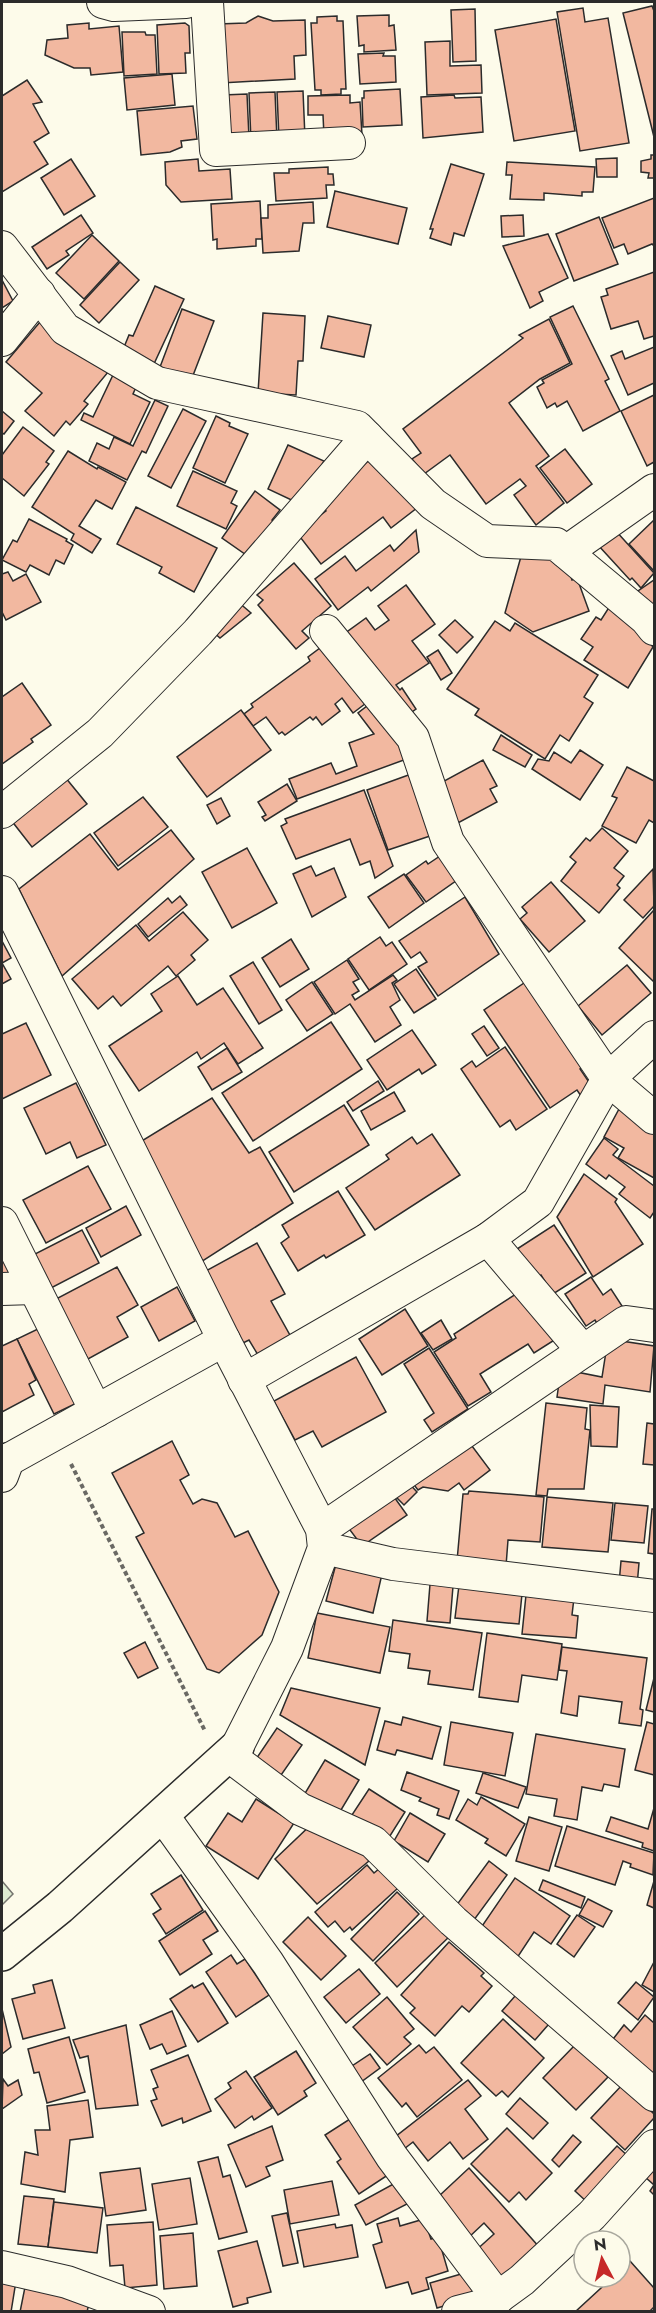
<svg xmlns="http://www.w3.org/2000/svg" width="656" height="2313" viewBox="0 0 656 2313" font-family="Jost,sans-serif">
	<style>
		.green { fill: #deebd1; stroke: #74746e; stroke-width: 1.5 }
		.building { fill: #f2b8a0; stroke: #2b2b2b; stroke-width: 1.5 }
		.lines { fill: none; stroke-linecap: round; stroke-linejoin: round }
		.street-casing { stroke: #2b2b2b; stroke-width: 34 }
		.secondary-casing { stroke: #2b2b2b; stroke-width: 36 }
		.path { stroke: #6a6964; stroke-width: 4; stroke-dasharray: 4.5 3; stroke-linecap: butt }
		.street { stroke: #fdfbea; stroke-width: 32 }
		.secondary { stroke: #fdfbea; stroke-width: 33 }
	</style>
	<rect width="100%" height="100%" fill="#fdfbea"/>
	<path class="green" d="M2,1881L13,1894L2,1905Z"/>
	<g class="building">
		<path d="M652,6L654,11V137L623,13Z"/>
		<path d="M583,8L585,22L608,18L629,143L580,151L557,12Z"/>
		<path d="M475,9L476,61L453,62L451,10Z"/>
		<path d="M389,15V26L394,25L396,50L364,52V45L359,46L357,16Z"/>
		<path d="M258,16L273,21L305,20L306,55L294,56L295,79L221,83L218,24L246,23Z"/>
		<path d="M337,16V21H343L346,89H341V94L321,95V90H315L311,23H317V17Z"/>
		<path d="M556,19L575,131L514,141L495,30Z"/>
		<path d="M89,23V29L119,26L123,72L91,75L90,68H74L45,55L47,40L68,38L67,25Z"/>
		<path d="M185,23L189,26L190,53H185L186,73L159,74L157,25Z"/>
		<path d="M122,32H145L146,35H155L157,74L124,76Z"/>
		<path d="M450,41V66L481,65L482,93L427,95L425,42Z"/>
		<path d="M384,53L383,56H395L396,82L360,84L358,54Z"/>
		<path d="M172,74L175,105L127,110L124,78Z"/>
		<path d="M27,80L42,102L33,104L49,133L34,142L48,164L2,192V96Z"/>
		<path d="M400,89L402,125L363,127L362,98H364V91Z"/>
		<path d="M303,91L305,138L279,139L277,92Z"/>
		<path d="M275,92L277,140L251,141L249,93Z"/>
		<path d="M247,94L249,138L225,139L223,95Z"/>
		<path d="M350,95V103L360,102L362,135L324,136L323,115H308V96Z"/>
		<path d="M454,95L455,98L481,97L483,132L423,138L421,97Z"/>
		<path d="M193,106L197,139L181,141L182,147L170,152L141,155L137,111Z"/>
		<path d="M651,155H654V178H648L649,173L641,172V161L651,159Z"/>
		<path d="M617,158V177H597L596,159Z"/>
		<path d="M71,159L95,196L64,215L41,178Z"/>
		<path d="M198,159L199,171L230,169L232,199L181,202L166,185L165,162Z"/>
		<path d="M507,162L595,167L593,192H582V196L544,193V200L510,199L512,175H506Z"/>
		<path d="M451,164L484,174L464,236L454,233L451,245L430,238L433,229H430Z"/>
		<path d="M328,167V174H333L334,185H326L327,198L276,201L274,173H289V169Z"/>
		<path d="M335,191L407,208L398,244L327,227Z"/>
		<path d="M654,198V246L652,244L628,254L624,244L614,248L602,218Z"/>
		<path d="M260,201L262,239H256V246L217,249V239L213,240L211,204Z"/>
		<path d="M313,202L314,223H303L299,251L263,253L261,218H268V205Z"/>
		<path d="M81,215L93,233L66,251L69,255L47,269L32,247Z"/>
		<path d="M523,215L524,236L502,237L501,216Z"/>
		<path d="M599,217L618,264L574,281L556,234Z"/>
		<path d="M548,234L568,278L539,292L543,301L530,308L503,246Z"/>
		<path d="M92,235L119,261L84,299L56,273Z"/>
		<path d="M120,262L139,280L99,323L80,305Z"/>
		<path d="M654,272V336L644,339L638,321L611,329L601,297L608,295L606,289Z"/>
		<path d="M2,280L13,301L2,308Z"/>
		<path d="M155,286L184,299L153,366L122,352L129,335L133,336Z"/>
		<path d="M573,306L609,379L605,381L620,411L583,431L567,401L557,407L555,403L547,408L537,387L544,383L542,380L572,364L550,317Z"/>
		<path d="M182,309L214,321L192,378L160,367Z"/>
		<path d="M263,313L305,316L303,361H298L296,395L258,393Z"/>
		<path d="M328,316L371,325L364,357L321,348Z"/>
		<path d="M549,319L570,363L540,379L509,403L549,456L536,466L564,503L536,525L514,495L526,486L520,479L486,504L450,455L424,474L412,459L421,453L403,429L523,338L519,335Z"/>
		<path d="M40,322L109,371L84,401L88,404L70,425L66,421L54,436L25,411L42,393L6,362Z"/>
		<path d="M654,347V383L628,395L611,356L622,351L625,359Z"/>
		<path d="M113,375L137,385L133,394L150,402L130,444L81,420L84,413L93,417Z"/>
		<path d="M654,395V462L647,466L621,411Z"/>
		<path d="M155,400L168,406L146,453L142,451L127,480L89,461L97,443L109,449L114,437L133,446Z"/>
		<path d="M183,409L206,421L171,488L148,476Z"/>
		<path d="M2,411L14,421L4,434L2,433Z"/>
		<path d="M216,416L230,423L229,426L248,434L225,483L193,468Z"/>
		<path d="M23,427L54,451L46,462L49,464L24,496L2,478V455Z"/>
		<path d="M288,445L324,461L300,504L268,489Z"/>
		<path d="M565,449L592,484L567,503L540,468Z"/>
		<path d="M68,451L97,469L98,467L126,482L112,509L96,500L79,526L101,539L92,553L71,540L74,534L32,507Z"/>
		<path d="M371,459L417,508L391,528L383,517L321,564L297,533L326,511L321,505L338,484Z"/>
		<path d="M193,471L237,491L231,503L237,506L226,529L177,506Z"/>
		<path d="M255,491L280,510L272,520L278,524L252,559L222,538Z"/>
		<path d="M136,507L217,548L194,592L159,573L162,567L117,544Z"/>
		<path d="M29,519L67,539L66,541L73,545L64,564L56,560L49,575L30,565L26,572L2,560L13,540L17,542Z"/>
		<path d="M654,520V571L629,544Z"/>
		<path d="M416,530L419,552L371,591L368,587L338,610L315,579L345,556L356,571L390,545L394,551Z"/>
		<path d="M615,530L654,573L641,588L632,578L630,580L598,545Z"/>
		<path d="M545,552L567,564L572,580L577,578L589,611L533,632L505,613L522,553Z"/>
		<path d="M294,563L331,606L302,631L309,638L296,649L258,605L263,600L257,595Z"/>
		<path d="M8,572L13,581L26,574L41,602L6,620L2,612V574Z"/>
		<path d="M654,580V616L638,591Z"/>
		<path d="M406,585L435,624L412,641L429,663L396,685L400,690L402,688L416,709L409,714L344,634L366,618L375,630L389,620L378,606Z"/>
		<path d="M615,598L653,647L628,688L584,660L593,647L581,639L596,617L601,620Z"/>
		<path d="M237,601L251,613L220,638L211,630Z"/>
		<path d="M455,620L473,637L457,653L439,635Z"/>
		<path d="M495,621L510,631L515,623L598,675L584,697L593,703L569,741L560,735L545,759L475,715L479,709L447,689Z"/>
		<path d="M324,645L374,697L353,713L342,698L335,704L340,711L322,725L316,717L313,720L310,717L285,735L282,732L279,734L266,717L253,726L244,714L253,707L251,704L310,661L308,657Z"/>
		<path d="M438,650L452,673L441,680L427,657Z"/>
		<path d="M22,683L51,725L31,739L33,742L2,764V697Z"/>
		<path d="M376,699L412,757L297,799L289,779L331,763L336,774L357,766L349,743L374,734L358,713Z"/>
		<path d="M241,710L271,750L207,797L177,757Z"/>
		<path d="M501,735L532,755L525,767L493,750Z"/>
		<path d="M580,750L603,765L580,800L532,769L538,759L549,761L554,752L571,763Z"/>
		<path d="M483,760L497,786L490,789L497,802L456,824L435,786Z"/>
		<path d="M627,767L654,781V823L649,820L636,843L602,826L617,798L612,796Z"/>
		<path d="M414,773L436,834L388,850L367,790Z"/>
		<path d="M65,777L87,804L32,847L11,820Z"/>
		<path d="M287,784L297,801L265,821L262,817L266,815L258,802Z"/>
		<path d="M364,790L393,866L375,878L370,861L360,865L350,839L296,859L281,826L287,823L285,819Z"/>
		<path d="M143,797L168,827L118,866L94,833Z"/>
		<path d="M221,798L230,816L217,824L207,805Z"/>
		<path d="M602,828L628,851L614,868L624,876L617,885L620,888L599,913L561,881L576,862L570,857L586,838L590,841Z"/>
		<path d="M171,830L194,859L62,976L19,889L90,834L118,870Z"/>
		<path d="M247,848L277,903L232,928L202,872Z"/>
		<path d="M443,854L460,878L426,902L406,875L426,861L428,864Z"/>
		<path d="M311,866L316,876L334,868L346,897L312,917L293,874Z"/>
		<path d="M653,869L654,906L643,918L624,900Z"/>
		<path d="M404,874L424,903L389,928L368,897Z"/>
		<path d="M551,882L585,921L549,952L520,919L527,913L522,907Z"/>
		<path d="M180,896L187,905L148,937L138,924L168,898L172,903Z"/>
		<path d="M465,897L499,954L438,996L418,967L427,962L420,952L411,958L399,941Z"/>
		<path d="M654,910V982L619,948Z"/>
		<path d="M183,912L208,940L191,955L195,960L176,976L168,966L121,1006L113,996L98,1009L72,979L136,925L149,941Z"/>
		<path d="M380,937L386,946L392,942L407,964L369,990L348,959Z"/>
		<path d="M291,939L309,969L280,987L262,958Z"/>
		<path d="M2,941L11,958L2,963L11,979L2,984Z"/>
		<path d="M347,960L359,979L353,982L359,991L352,995L355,1000L393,975L397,980L392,983L400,1000L390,1007L401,1025L375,1042L350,1004L335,1014L314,982Z"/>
		<path d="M253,962L282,1010L259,1024L230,976Z"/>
		<path d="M627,965L651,993L602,1035L578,1006Z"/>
		<path d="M416,969L436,999L414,1013L394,984Z"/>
		<path d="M178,976L197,1005L223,988L263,1048L238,1064L224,1043L201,1059L197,1052L139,1091L109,1046L162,1011L151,994Z"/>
		<path d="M527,981L584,1066L580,1069L593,1088L581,1096L577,1090L550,1108L484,1010Z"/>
		<path d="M312,982L333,1014L307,1031L286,1000Z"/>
		<path d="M331,1022L362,1069L253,1141L222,1093Z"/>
		<path d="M26,1023L51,1075L2,1099V1034Z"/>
		<path d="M484,1026L499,1048L487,1056L472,1034Z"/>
		<path d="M412,1030L436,1065L422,1074L419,1069L387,1090L367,1060Z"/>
		<path d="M505,1047L547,1109L516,1130L510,1120L500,1127L461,1069L472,1061L476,1067Z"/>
		<path d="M227,1048L242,1072L212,1090L198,1067Z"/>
		<path d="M378,1081L384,1091L353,1111L347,1102Z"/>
		<path d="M76,1083L106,1145L77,1158L70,1142L46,1154L24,1108Z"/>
		<path d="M394,1092L405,1111L371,1130L361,1111Z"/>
		<path d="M212,1098L249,1153L260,1147L293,1203L201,1262L140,1142Z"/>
		<path d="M344,1105L369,1145L294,1192L269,1152Z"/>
		<path d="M619,1109L654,1129V1178L618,1158L624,1148L604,1137Z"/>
		<path d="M432,1134L460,1175L375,1230L346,1188L389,1159L386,1155L412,1137L417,1144Z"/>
		<path d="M604,1138L618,1149L613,1155L654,1186V1212L650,1218L619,1194L625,1187L609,1175L606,1179L586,1164Z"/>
		<path d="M88,1166L111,1209L46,1243L23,1200Z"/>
		<path d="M584,1174L617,1199L615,1202L643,1244L593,1277L557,1217Z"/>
		<path d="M338,1191L365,1235L326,1258L324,1255L298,1271L281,1243L289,1237L282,1225Z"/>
		<path d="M126,1206L141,1235L101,1257L86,1228Z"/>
		<path d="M554,1225L586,1273L553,1294L541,1275L536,1278L517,1249Z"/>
		<path d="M82,1230L99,1263L51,1288L33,1255Z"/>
		<path d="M257,1243L285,1294L271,1301L291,1337L258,1355L249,1340L243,1343L204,1272Z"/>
		<path d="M2,1248L14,1274H2Z"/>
		<path d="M117,1267L138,1305L117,1317L128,1337L88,1359L56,1299Z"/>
		<path d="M591,1277L603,1295L611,1289L624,1309L598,1325L595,1320L586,1326L565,1294Z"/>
		<path d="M177,1287L195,1321L159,1341L141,1307Z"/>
		<path d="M519,1292L556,1339L534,1353L528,1344L480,1374L491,1392L468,1406L434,1352L456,1338L454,1334Z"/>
		<path d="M405,1309L428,1346L382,1375L359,1339Z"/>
		<path d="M441,1320L452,1339L433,1350L421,1333Z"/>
		<path d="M42,1327L79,1402L54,1414L17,1339Z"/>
		<path d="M17,1339L36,1380L29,1384L34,1395L2,1412V1346Z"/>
		<path d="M608,1339L654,1346L650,1392L605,1385L603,1404L557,1397L561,1369L602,1377Z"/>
		<path d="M429,1348L468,1409L432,1432L424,1420L434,1413L404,1364Z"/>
		<path d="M356,1357L386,1412L322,1447L313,1431L295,1440L274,1401Z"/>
		<path d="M546,1403L587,1408L585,1429L590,1430L584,1489H548L547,1496L536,1495Z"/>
		<path d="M590,1405L619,1407L617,1447L591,1446Z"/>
		<path d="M647,1423L654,1424V1465L643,1464Z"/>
		<path d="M463,1434L490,1470L464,1490L459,1483L448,1491L423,1487L418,1490L408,1477Z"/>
		<path d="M172,1441L189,1475L180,1480L193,1504L202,1499L217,1503L235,1537L248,1531L279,1592L262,1635L219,1673L207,1669L136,1537L144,1533L112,1473Z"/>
		<path d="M404,1478L417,1492L404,1505L390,1491Z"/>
		<path d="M469,1491L544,1497L540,1542L508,1540L506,1566L457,1561L463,1494H468Z"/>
		<path d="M392,1494L407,1515L362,1546L347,1526Z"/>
		<path d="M547,1497L613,1503L608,1552L542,1547Z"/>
		<path d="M615,1503L648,1506L644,1543L611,1540Z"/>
		<path d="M652,1509H654V1554L648,1553Z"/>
		<path d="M621,1561L639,1563L637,1586L619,1584Z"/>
		<path d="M336,1564L382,1574L373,1613L326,1601Z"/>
		<path d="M431,1572L454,1574L450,1623L427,1621Z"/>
		<path d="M460,1577L523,1584L519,1624L455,1618Z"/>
		<path d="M526,1595L574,1598L572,1615L578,1616L576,1638L522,1634Z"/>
		<path d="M317,1613L390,1627L380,1673L308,1658Z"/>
		<path d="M393,1620L482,1633L473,1690L428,1684L430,1671L408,1668L410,1654L389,1651Z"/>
		<path d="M487,1633L562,1644L557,1680L522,1675L518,1702L479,1697Z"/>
		<path d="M145,1642L158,1668L138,1678L124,1653Z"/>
		<path d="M562,1647L647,1658L640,1709L643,1710L641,1726L619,1723L622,1702L579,1696L577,1716L561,1713L567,1671L559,1670Z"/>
		<path d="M654,1678V1712L646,1710Z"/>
		<path d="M291,1688L380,1708L365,1765L280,1715Z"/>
		<path d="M403,1717L441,1727L432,1759L397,1750L395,1755L377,1750L385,1721L401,1725Z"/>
		<path d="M451,1722L513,1733L505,1776L444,1765Z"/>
		<path d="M647,1722L654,1724V1775L635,1770Z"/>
		<path d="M277,1728L302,1745L279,1778L254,1762Z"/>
		<path d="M536,1734L625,1749L619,1787L604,1784L602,1791L582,1787L577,1820L554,1816L557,1799L526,1794Z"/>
		<path d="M325,1760L359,1780L335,1820L301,1800Z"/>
		<path d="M407,1772L459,1791L449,1819L437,1815L439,1809L419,1801L421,1798L401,1790Z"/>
		<path d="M483,1773L526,1787L518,1808L476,1793Z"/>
		<path d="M369,1789L405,1812L383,1847L346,1824Z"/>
		<path d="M481,1797L525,1824L506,1856L485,1843L488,1839L456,1820L468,1799L477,1805Z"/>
		<path d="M256,1799L294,1823L258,1879L206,1846L228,1813L242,1822Z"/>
		<path d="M654,1808V1851L642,1847L643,1843L606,1831L611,1817L648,1829Z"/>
		<path d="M410,1813L445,1834L428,1862L394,1841Z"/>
		<path d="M529,1817L562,1827L549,1871L516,1861Z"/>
		<path d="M315,1821L354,1845L369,1861L317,1904L275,1859Z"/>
		<path d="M567,1826L654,1853L653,1875L630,1867L631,1864L623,1861L615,1885L555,1866Z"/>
		<path d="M489,1861L507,1875L471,1924L453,1910Z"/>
		<path d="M367,1865L374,1873L380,1868L398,1888L352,1930L350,1927L344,1932L335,1921L328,1927L315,1912Z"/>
		<path d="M181,1875L203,1910L166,1934L153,1914L161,1909L151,1894Z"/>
		<path d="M515,1878L570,1916L551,1944L534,1932L517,1958L478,1932Z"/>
		<path d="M543,1880L585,1897L581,1908L539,1890Z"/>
		<path d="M654,1881V1908L647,1905Z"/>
		<path d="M397,1892L419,1914L373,1961L351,1939Z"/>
		<path d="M588,1899L612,1911L603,1927L579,1915Z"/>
		<path d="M205,1911L218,1931L203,1940L212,1954L180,1975L159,1941Z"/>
		<path d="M428,1912L451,1935L397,1987L375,1963Z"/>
		<path d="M577,1915L595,1927L574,1957L557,1944Z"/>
		<path d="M308,1917L346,1956L321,1980L283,1942Z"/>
		<path d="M449,1942L484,1973L481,1976L492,1986L469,2012L462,2006L435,2036L410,2013L415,2008L401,1995Z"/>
		<path d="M231,1955L237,1964L245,1959L269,1995L236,2017L206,1972Z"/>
		<path d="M654,1962V1992L642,1985Z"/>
		<path d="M359,1969L380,1994L346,2023L324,1997Z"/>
		<path d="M52,1980L65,2028L23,2039L12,1999L35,1993L33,1985Z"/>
		<path d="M636,1982L654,1997L638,2020L618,2003Z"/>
		<path d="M203,1983L228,2023L198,2042L170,1999L192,1985L194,1988Z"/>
		<path d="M522,1988L555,2017L535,2040L502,2011Z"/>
		<path d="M387,1997L414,2029L404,2037L411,2044L387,2065L353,2027Z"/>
		<path d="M2,2009L11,2047L2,2054Z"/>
		<path d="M172,2011L186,2046L167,2054L162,2044L150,2049L140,2025Z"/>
		<path d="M645,2015L654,2023V2079L610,2043L624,2025L631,2032Z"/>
		<path d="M503,2019L544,2058L508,2097L502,2091L496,2096L461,2063Z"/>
		<path d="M126,2025L138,2105L96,2109L88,2056L80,2058L73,2040Z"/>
		<path d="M69,2037L85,2092L47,2103L39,2072L34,2073L28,2049Z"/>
		<path d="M419,2045L426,2053L434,2047L462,2080L417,2117L406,2103L402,2107L378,2078Z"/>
		<path d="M575,2045L608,2077L576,2110L543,2078Z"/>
		<path d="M296,2051L316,2083L304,2091L307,2096L278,2115L254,2077Z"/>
		<path d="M370,2054L380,2068L357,2085L346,2070Z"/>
		<path d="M188,2055L211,2111L183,2123L182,2118L162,2126L151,2101L157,2099L153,2089L158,2087L151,2070Z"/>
		<path d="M246,2071L272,2108L254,2120L252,2116L235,2128L215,2099L231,2088L228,2083Z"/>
		<path d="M3,2079L8,2086L18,2080L22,2095L2,2109Z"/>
		<path d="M468,2080L481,2096L465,2109L488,2139L463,2159L450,2142L428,2161L413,2142L404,2149L395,2137Z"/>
		<path d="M623,2084L654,2114V2118L625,2150L591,2118Z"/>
		<path d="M520,2098L548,2123L533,2139L506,2114Z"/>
		<path d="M88,2100L93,2137L70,2140L65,2192L21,2184L25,2152L38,2155L35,2130H50L47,2106Z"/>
		<path d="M353,2117L394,2171L359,2194L337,2162L341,2159L325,2135Z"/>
		<path d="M272,2126L283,2160L266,2167L270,2176L246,2187L228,2145Z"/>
		<path d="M507,2128L552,2173L526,2200L519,2192L509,2202L471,2164Z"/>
		<path d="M573,2135L581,2142L559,2167L552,2160Z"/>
		<path d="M617,2146L629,2157L587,2202L575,2191Z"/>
		<path d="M218,2157L223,2177L230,2175L247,2232L219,2239L198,2162Z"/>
		<path d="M654,2166V2195L650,2191L654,2185L645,2177Z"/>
		<path d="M140,2168L146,2210L106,2216L100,2173Z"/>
		<path d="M469,2168L540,2248L501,2284L473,2253L494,2234L484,2223L467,2239L447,2217L452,2211L439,2196Z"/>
		<path d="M190,2178L197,2224L159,2230L152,2184Z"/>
		<path d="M332,2181L339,2215L290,2224L284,2190Z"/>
		<path d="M397,2182L409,2203L366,2225L355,2205Z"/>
		<path d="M24,2196L54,2199L48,2247L18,2244Z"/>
		<path d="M54,2202L103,2208L97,2253L48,2247Z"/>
		<path d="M287,2213L298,2263L283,2266L272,2216Z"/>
		<path d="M398,2218L400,2226L424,2219L431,2239L438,2237L448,2271L426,2278L429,2289L412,2294L408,2282L386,2288L373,2245L382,2242L377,2224Z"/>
		<path d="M153,2222L157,2285L125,2288L123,2265L110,2266L107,2225Z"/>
		<path d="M335,2224L336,2228L352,2225L358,2257L304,2267L297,2231Z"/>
		<path d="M193,2233L197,2286L164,2289L160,2236Z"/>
		<path d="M257,2241L271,2292L247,2298L248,2303L233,2307L218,2251Z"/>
		<path d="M630,2261L654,2288V2307L649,2312H575L613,2277H620V2271Z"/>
		<path d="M468,2272L475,2297L437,2308L430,2283Z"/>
		<path d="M2,2279L16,2281L11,2312H2Z"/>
		<path d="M25,2287L90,2299L87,2312H20Z"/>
	</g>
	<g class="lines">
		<g class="street-casing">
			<g id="street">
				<path d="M103,2L114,5L186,2"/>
				<path d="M207,2L216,150L349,143"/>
				<path d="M2,247L65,329L157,383L357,427L433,504L487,541L556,544L646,619L654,629"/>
				<path d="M2,340L39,294"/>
				<path d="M566,552L654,490"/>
				<path d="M326,631L413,738L448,842L608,1079L654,1118"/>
				<path d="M2,812L100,733L198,632L367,437"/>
				<path d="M2,892L224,1340L322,1529L324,1548L287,1648L237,1747"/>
				<path d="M2,1223L96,1411"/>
				<path d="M488,1239L583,1351"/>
				<path d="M2,1289L34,1288"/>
				<path d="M244,1380L488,1239L538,1202L608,1079L654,1037"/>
				<path d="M2,1476L8,1460L224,1340"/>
				<path d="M322,1529L626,1322L654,1326"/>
				<path d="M324,1548L393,1564L654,1596"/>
				<path d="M228,1755L300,1809L373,1842L453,1921L654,2095"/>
				<path d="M163,1816L268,1963L392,2157L498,2298"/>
				<path d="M2,2267L67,2282L149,2312"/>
				<path d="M458,2312L489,2304L522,2280L592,2215L654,2146"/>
			</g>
		</g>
		<g class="secondary-casing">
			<g id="secondary">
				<path d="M2,1464L8,1460"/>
				<path d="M2,1954L60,1907L237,1747"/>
			</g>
		</g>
		<path class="path" d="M71,1464L205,1731"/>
		<use href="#street" class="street"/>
		<use href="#secondary" class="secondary"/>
	</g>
	<rect width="656" height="2313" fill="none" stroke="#2b2b2b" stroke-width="6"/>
	<g transform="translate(602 2259) rotate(353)"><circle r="28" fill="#fdfbea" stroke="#a9a89e" stroke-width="1.5"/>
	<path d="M0-4.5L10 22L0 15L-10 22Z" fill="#c62828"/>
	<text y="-9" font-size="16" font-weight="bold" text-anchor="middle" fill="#2b2b2b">N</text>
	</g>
</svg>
